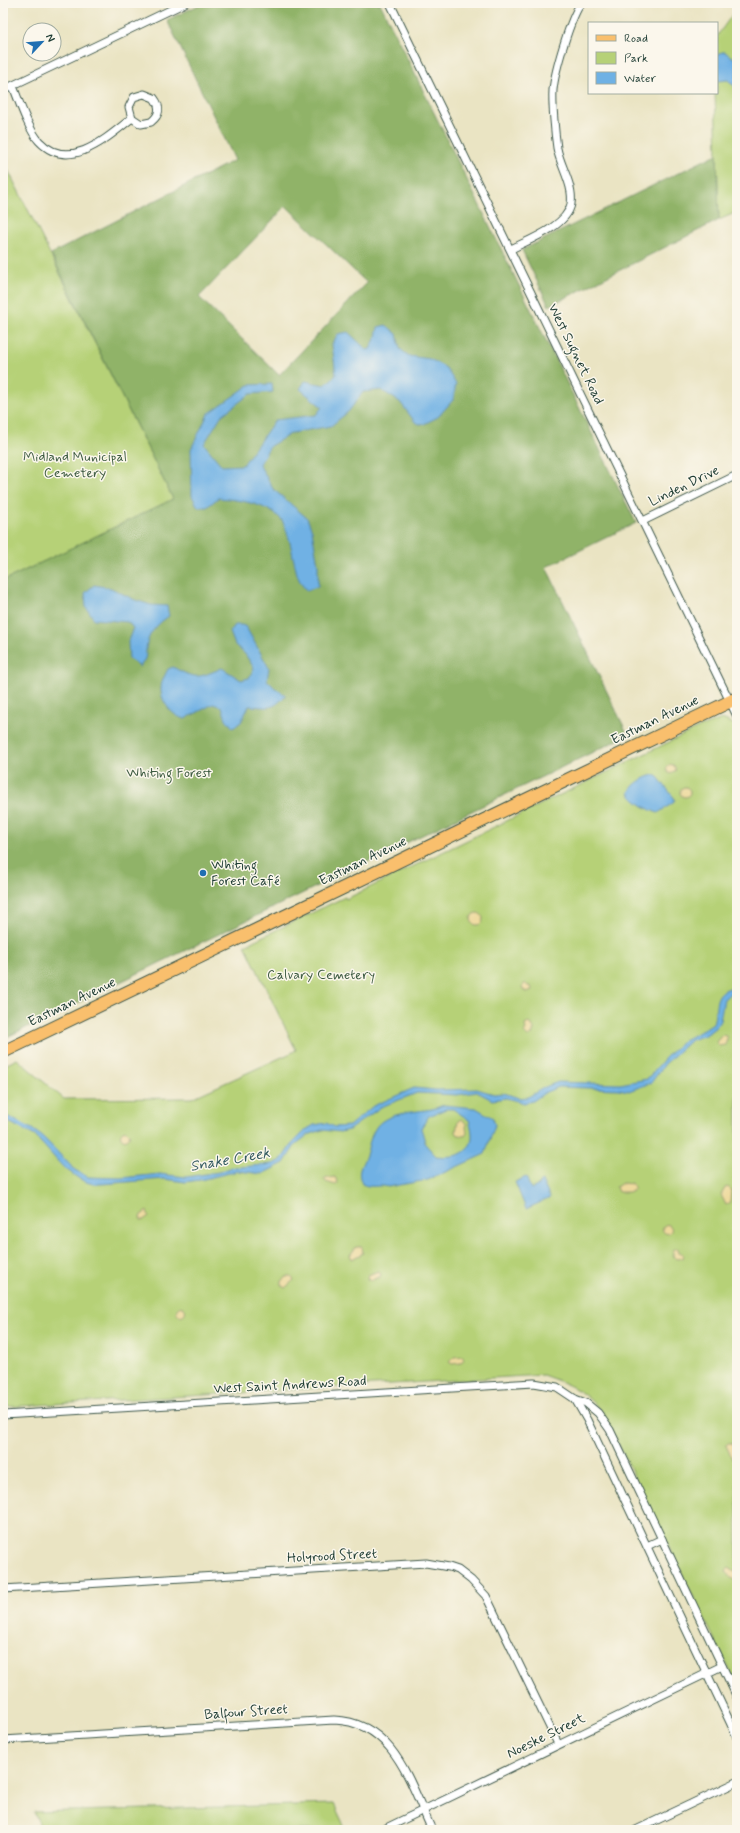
<svg xmlns="http://www.w3.org/2000/svg" width="740" height="1833" viewBox="0 0 740 1833" font-family="Mynerve,sans-serif">
	<style>
		.green { fill: #b6d177; stroke: #6a8756 }
		.forest { fill: #90b368; stroke: #58784e; fill-rule: evenodd }
		.sand { fill: #eeda9e; stroke: #868c69 }
		.water { fill: #6fb1e4; stroke: #47778c; fill-rule: evenodd }
		.lines { fill: none; stroke-linecap: round; stroke-linejoin: round }
		.street-casing { stroke: #3d5649; stroke-width: 9 }
		.primary-casing { stroke: #3d5649; stroke-width: 14 }
		.street { stroke: #fff; stroke-width: 7 }
		.primary { stroke: #f9bf6d; stroke-width: 12 }
		.poi-dot { fill: #1f6fb2; stroke: #fbf7ec; stroke-width: 1.5 }
		.labels { text-anchor: middle; dominant-baseline: central; stroke-width: 3; stroke-linejoin: round; paint-order: stroke }
		.street-label { font-size: 14px; fill: #1f3d34; stroke: #fbf7ec }
		.park-label { font-size: 14px; fill: #3d5b41; stroke: #fbf7ec }
		.poi-label { font-size: 14px; fill: #1f3d34; stroke: #fbf7ec; text-anchor: start }
		.water-label { font-size: 15px; font-style: italic; fill: #335a60; stroke: #fbf7ec }
	</style>
	<rect width="100%" height="100%" fill="#fbf7ec"/>
	<filter id="ink" filterUnits="userSpaceOnUse"><feTurbulence type="fractalNoise" baseFrequency=".025" numOctaves="2"/><feDisplacementMap in="SourceGraphic" scale="8" xChannelSelector="R" yChannelSelector="G"/><feConvolveMatrix kernelMatrix="1 2 1 2 8 2 1 2 1" color-interpolation-filters="sRGB"/></filter>
	<filter id="wash" filterUnits="userSpaceOnUse"><feTurbulence type="fractalNoise" baseFrequency=".012" numOctaves="4" result="noise"/><feDisplacementMap in="SourceGraphic" scale="16" xChannelSelector="R" yChannelSelector="G"/><feGaussianBlur stdDeviation="0.9" result="paint"/><feColorMatrix in="noise" values="0 0 0 0 0 0 0 0 0 0 0 0 0 0 0 0 0 1.4 0 .05"/><feComposite in="paint" operator="in"/></filter>
	<g filter="url(#wash)">
		<rect width="100%" height="100%" fill="#eae4c3"/>
		<g class="green">
			<path d="M737,8V212L719,220L715,93H717V36Z"/>
			<path d="M3,160L173,499L3,581Z"/>
			<path d="M722,719L736,725L737,728V1685L603,1413C581,1389 573,1386 543,1375L3,1407V1257L5,1256L3,1252V1066L17,1059L64,1099L192,1098L291,1053L296,1050L245,945L345,897L346,899L700,727Z"/>
			<path d="M334,1804L346,1830H42L34,1812Z"/>
		</g>
		<g class="forest">
			<path d="M203,3H380L636,523L546,567L628,735L3,1039V581L173,499L51,254L235,160L167,20ZM286,206L367,283L279,375L199,297Z"/>
			<path d="M717,154L719,220L549,306L522,250Z"/>
		</g>
		<g class="sand">
			<circle cx="671" cy="769" r="4.5"/>
			<circle cx="685" cy="792" r="5"/>
			<circle cx="477" cy="919" r="6"/>
			<path d="M525,983L528,986H531L532,990L527,992L523,990L522,987Z"/>
			<path d="M528,1023L532,1025L534,1029L532,1035L528,1037L524,1033L526,1030L525,1025Z"/>
			<path d="M722,1035L726,1036L727,1039L725,1045L719,1046L716,1042Z"/>
			<path d="M461,1119L467,1124L466,1127L467,1133L465,1136L458,1135L456,1132L458,1121Z"/>
			<circle cx="125" cy="1135" r="4.5"/>
			<path d="M335,1177L338,1183L335,1185L326,1182L324,1179Z"/>
			<path d="M622,1183L632,1184L635,1189L629,1192H618L616,1187Z"/>
			<path d="M728,1187L731,1190L730,1203L726,1205L721,1195L725,1188Z"/>
			<path d="M147,1211L149,1216L142,1221L140,1218L141,1215Z"/>
			<circle cx="667" cy="1229" r="4.5"/>
			<path d="M356,1247H362L363,1253L352,1259L350,1255Z"/>
			<path d="M678,1248L679,1252L683,1254L682,1258L676,1259L673,1256V1250Z"/>
			<path d="M378,1271L381,1274L380,1277L374,1279L372,1281L367,1279L368,1275Z"/>
			<path d="M288,1276L292,1277L294,1280L285,1288L282,1286V1281Z"/>
			<circle cx="181" cy="1311" r="4.5"/>
			<path d="M463,1356L464,1359L461,1363L452,1364L449,1362L454,1357Z"/>
			<path d="M728,1443H732L737,1446V1462C733,1460 727,1449 726,1445Z"/>
			<path d="M729,1568L737,1573V1581L730,1578L726,1571Z"/>
		</g>
		<g class="water">
			<path d="M722,52H725L737,60V89L728,80L717,81V55Z"/>
			<path d="M386,325L397,334L400,349L409,356L430,359L446,368L456,384L453,400L438,417L422,425L415,422L400,402L381,390L363,392L349,411L331,426L292,433L270,446L259,464L273,489L307,518L312,530L318,565V586L307,591C296,579 297,572 293,557C292,549 286,525 281,519C265,503 239,500 218,498L207,507H198L192,496L191,449L208,414L249,385L272,384L273,392L250,394L221,416L204,444L222,466L243,465L275,420L316,415L322,407L300,389L305,381L325,385L336,375L332,344L338,334L348,332L367,350L370,349L376,337L378,327Z"/>
			<path d="M94,585L111,588L135,600L151,605L167,606L169,616C160,622 150,631 147,643C144,657 149,654 140,667L129,659L128,641L133,628L128,622L94,619L86,607L85,593Z"/>
			<path d="M235,625H242L246,627L269,668L267,680L276,689L286,695C272,711 269,707 249,706L241,722L233,728L226,719L222,707L213,704L185,719C173,717 160,701 161,688C161,682 165,675 168,669L173,667C196,680 198,678 222,668L241,680L249,678L254,668L245,654L235,645L230,632Z"/>
			<path d="M654,775L658,777L675,799L673,803L658,813C649,810 634,802 629,793C631,785 645,776 654,775Z"/>
			<path d="M730,988L737,990V994H730L724,999L720,1021L716,1027L706,1035L691,1040L665,1064L651,1083L629,1091L618,1089L559,1087L546,1092L533,1101L524,1103L506,1098L492,1100L477,1092L457,1095L417,1093L381,1107L349,1130L340,1132L322,1130L308,1135L296,1144L284,1163L262,1174L238,1171L200,1180L185,1182L165,1179L102,1184H93L86,1182L78,1178L63,1167L35,1136L3,1119V1114L32,1129L43,1137L75,1170L88,1177L121,1178L160,1174L186,1177L219,1172L230,1168L272,1164L281,1160L292,1144L307,1129L314,1125L326,1123L335,1127L349,1126L373,1106L414,1088L436,1090L477,1089L494,1094L504,1093L519,1098L528,1097L545,1087L558,1082L620,1084L647,1079L665,1058L684,1040L701,1031L713,1023C718,1008 712,993 730,988Z"/>
			<path d="M444,1105L476,1108L493,1118L495,1125L485,1154L428,1180L388,1187C379,1184 371,1189 362,1184C356,1171 362,1166 366,1155C369,1146 370,1137 375,1129C384,1112 416,1112 432,1109C437,1108 440,1106 444,1105ZM446,1109H453L469,1120C479,1149 463,1159 436,1156L426,1145L421,1128L429,1116Z"/>
			<path d="M526,1177L531,1189L539,1185V1183L542,1181L550,1198L526,1209L515,1182Z"/>
		</g>
	</g>
	<g filter="url(#ink)">
		<g class="lines">
			<g class="street-casing">
				<g id="street">
					<path d="M390,3L737,716"/>
					<path d="M13,86C19,101 28,129 39,141C69,173 107,138 132,118L129,107L134,97L144,94L154,98C161,107 160,115 151,122L141,124L132,118"/>
					<path d="M3,90L185,3"/>
					<path d="M511,249C529,240 567,226 571,204C574,185 560,166 557,148C555,134 552,104 553,90C555,70 570,19 581,3"/>
					<path d="M643,521L737,475"/>
					<path d="M575,1399L587,1420L737,1737"/>
					<path d="M3,1415L534,1383L557,1387L575,1399L586,1403L598,1413L610,1430L737,1697"/>
					<path d="M647,1546L662,1539"/>
					<path d="M3,1589L426,1563L449,1567L458,1570L471,1580L486,1596L558,1744"/>
					<path d="M3,1740L334,1720C395,1722 410,1784 432,1830"/>
					<path d="M382,1830L722,1666"/>
					<path d="M636,1830L737,1782"/>
				</g>
			</g>
			<g class="primary-casing">
				<path id="primary" d="M3,1052L737,698"/>
			</g>
			<use href="#street" class="street"/>
			<use href="#primary" class="primary"/>
		</g>
	</g>
	<circle class="poi-dot" cx="203" cy="873" r="4"/>
	<g class="labels">
		<g class="street-label">
			<text transform="translate(576 354) rotate(64)">West Sugnet Road</text>
			<text transform="translate(684 486) rotate(-26)">Linden Drive</text>
			<text transform="translate(655 720) rotate(-26)">Eastman Avenue</text>
			<text transform="translate(363 861) rotate(-26)">Eastman Avenue</text>
			<text transform="translate(72 1002) rotate(-26)">Eastman Avenue</text>
			<text transform="translate(290 1385) rotate(-3)">West Saint Andrews Road</text>
			<text transform="translate(332 1556) rotate(-3)">Holyrood Street</text>
			<text transform="translate(246 1712) rotate(-4)">Balfour Street</text>
			<text transform="translate(546 1736) rotate(-26)">Noeske Street</text>
		</g>
		<g class="park-label">
			<text x="75" y="457">Midland Municipal<tspan x="75" dy="16">Cemetery</tspan></text>
			<text x="169" y="773">Whiting Forest</text>
			<text x="321" y="975">Calvary Cemetery</text>
		</g>
		<g class="poi-label">
			<text x="211" y="865">Whiting<tspan x="211" dy="16">Forest Café</tspan></text>
		</g>
		<g class="water-label">
			<text transform="translate(230 1160) rotate(-10)">Snake Creek</text>
		</g>
	</g>
	<rect width="740" height="1833" fill="none" stroke="#fbf7ec" stroke-width="16"/>
	<rect x="588" y="22" width="130" height="72" fill="#fbf7ec" stroke="#a3ada2"/>
	<rect x="596" y="35" width="20" height="6" fill="#f9bf6d" stroke="#a3ada2"/>
	<text x="624" y="42" font-size="12" fill="#1f3d34">Road</text>
	<rect x="596" y="52" width="20" height="12" fill="#b6d177" stroke="#a3ada2"/>
	<text x="624" y="62" font-size="12" fill="#1f3d34">Park</text>
	<rect x="596" y="72" width="20" height="12" fill="#6fb1e4" stroke="#a3ada2"/>
	<text x="624" y="82" font-size="12" fill="#1f3d34">Water</text>
	<g transform="translate(42 42) rotate(64)"><circle r="19" fill="#fbf7ec" stroke="#a3ada2"/>
	<path d="M0-3L7 15L0 10L-7 15Z" fill="#1f6fb2"/>
	<text y="-6" font-size="11" font-weight="bold" text-anchor="middle" fill="#1f3d34">N</text>
	</g>
</svg>
